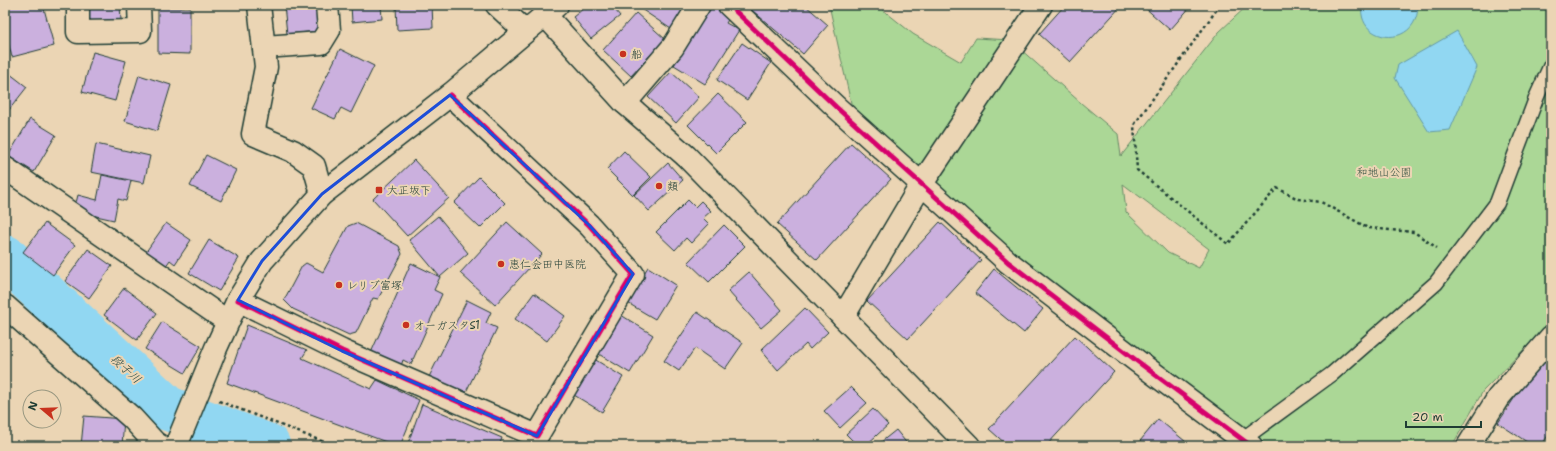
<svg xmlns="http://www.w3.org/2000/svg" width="1556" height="451" viewBox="0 0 1556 451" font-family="'Shantell Sans','Klee One',sans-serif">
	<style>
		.green { fill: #abd796; stroke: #658a65; fill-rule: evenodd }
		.water { fill: #91d7f2; stroke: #6399a6 }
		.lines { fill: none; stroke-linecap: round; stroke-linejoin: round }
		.river { stroke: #91d7f2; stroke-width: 45 }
		.building { fill: #cbb0de; stroke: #1f3d34 }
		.lane-casing { stroke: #1f3d34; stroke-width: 17 }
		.street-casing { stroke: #1f3d34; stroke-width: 25 }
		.secondary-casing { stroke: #1f3d34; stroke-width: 25 }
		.path { stroke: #1f3d34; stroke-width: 2.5; stroke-dasharray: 3 3; stroke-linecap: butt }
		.lane { stroke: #ebd5b4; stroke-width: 14 }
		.street { stroke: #ebd5b4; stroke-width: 22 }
		.secondary { stroke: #ebd5b4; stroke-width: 22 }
		.cycleway-casing { stroke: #ebd5b4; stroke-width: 8 }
		.cycleway { stroke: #d6006c; stroke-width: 5 }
		.marked { fill: none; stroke: #1d4ed8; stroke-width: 3; stroke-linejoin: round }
		.poi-dot { fill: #c8321e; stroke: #ebd5b4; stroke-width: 1.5 }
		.labels { text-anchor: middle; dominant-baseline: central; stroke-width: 4; stroke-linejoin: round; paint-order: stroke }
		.poi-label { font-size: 11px; fill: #1f3d34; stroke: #ebd5b4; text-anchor: start }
		.park-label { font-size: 11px; fill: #2d4c3e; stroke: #ebd5b4 }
		.water-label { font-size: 12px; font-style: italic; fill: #2a4c47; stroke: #ebd5b4 }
	</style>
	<rect width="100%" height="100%" fill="#ebd5b4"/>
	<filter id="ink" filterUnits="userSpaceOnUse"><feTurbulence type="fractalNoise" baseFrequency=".025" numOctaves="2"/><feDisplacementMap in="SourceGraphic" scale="8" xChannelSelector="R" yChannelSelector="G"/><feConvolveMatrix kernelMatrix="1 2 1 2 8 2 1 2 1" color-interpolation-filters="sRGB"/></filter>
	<g filter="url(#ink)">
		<path class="green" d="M829,5H877L913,34L961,62L976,38L1010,40L1081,103L1118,134L1121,156L1219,32L1248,5H1551V322L1483,391L1452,446H1266L1140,356L962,211L853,112ZM1123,184L1209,249L1199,268L1168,253L1126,212Z"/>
		<g class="water">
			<path d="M1362,5H1418C1418,50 1356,44 1362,5Z"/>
			<path d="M1457,31L1477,67L1450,130L1429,132L1395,78L1398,65Z"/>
		</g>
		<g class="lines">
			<path class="river" d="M5,257L167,408L268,446"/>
		</g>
		<g class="building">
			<path d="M5,5H43L54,46L12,57L5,31Z"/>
			<path d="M86,5H120L121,20L86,21Z"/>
			<path d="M284,5H317L319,31L287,34Z"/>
			<path d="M351,5H381L382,19L352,22Z"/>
			<path d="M396,5H432L433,28L397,30Z"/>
			<path d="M588,5H611L620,16L591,39L573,17Z"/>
			<path d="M635,5H686L671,29Z"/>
			<path d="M712,5H715L731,15L726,23L739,30L705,84L674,65Z"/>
			<path d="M746,5H805L828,25L803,54Z"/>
			<path d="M1065,5H1122L1070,62L1039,34Z"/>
			<path d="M1142,5H1192L1170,30Z"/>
			<path d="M158,8H190V54L158,53Z"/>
			<path d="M636,13L665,39L631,76L603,50Z"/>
			<path d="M742,43L771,63L747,100L717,80Z"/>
			<path d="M340,49L374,66L351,113L341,108L335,119L311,108Z"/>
			<path d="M93,52L126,61L115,101L82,92Z"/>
			<path d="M5,70L27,87L5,115Z"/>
			<path d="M671,72L699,97L676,123L648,97Z"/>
			<path d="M139,75L171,85L157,131L125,121Z"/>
			<path d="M718,94L747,122L716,153L688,125Z"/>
			<path d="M30,119L56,135L34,172L8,156Z"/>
			<path d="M851,143L891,179L817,260L777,224Z"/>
			<path d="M96,144L150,156L144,183L91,172Z"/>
			<path d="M624,151L651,177L633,195L607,169Z"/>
			<path d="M206,155L236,170L221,201L190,186Z"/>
			<path d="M414,160L449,198L407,236L373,199Z"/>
			<path d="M668,163L683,180L649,211L634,195Z"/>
			<path d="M102,175L131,181L126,201L118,199L114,220L74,211L78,195L97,200Z"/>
			<path d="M479,177L505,203L480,228L454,203Z"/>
			<path d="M688,200L695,207L701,201L711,211L703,218L709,224L691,243L686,238L675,250L656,232Z"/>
			<path d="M438,216L468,253L440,277L409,240Z"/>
			<path d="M507,222L542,254L495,305L460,273Z"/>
			<path d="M940,222L981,260L908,339L867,301Z"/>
			<path d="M45,223L75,245L53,275L23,252Z"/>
			<path d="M166,223L191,240L175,264L170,260L163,270L143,256Z"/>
			<path d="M356,223L399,246L402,254L378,299L373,298L356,333L349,335L293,309L284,300L302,266L306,263L323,272L348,226Z"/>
			<path d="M724,225L745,246L709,282L688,262Z"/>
			<path d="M209,240L239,258L219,291L189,273Z"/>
			<path d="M88,249L112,266L89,298L65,281Z"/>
			<path d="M411,263L440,277L434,290L442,294L411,364L403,360L400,369L370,355Z"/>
			<path d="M648,267L676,285L655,319L626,302Z"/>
			<path d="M994,269L1043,309L1024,333L975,293Z"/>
			<path d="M749,272L782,310L761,328L728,291Z"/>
			<path d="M124,288L157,313L137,340L104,315Z"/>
			<path d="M534,293L565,316L547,341L515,319Z"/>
			<path d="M467,300L491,312L486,323L497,328L466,392L458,388L455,394L427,381Z"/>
			<path d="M805,308L828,332L810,349L806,344L778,370L761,350Z"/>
			<path d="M697,312L743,343L725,369L695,348L679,371L664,361Z"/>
			<path d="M621,315L653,335L630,373L597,353Z"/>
			<path d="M162,322L201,346L185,373L145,349Z"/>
			<path d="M247,325L307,350L302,358L371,389L377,380L419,400L400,446H397L227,383Z"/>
			<path d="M1075,336L1114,372L1046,446H1008L989,429Z"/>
			<path d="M1543,354L1551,359V431L1541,446H1533L1498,423Z"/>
			<path d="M591,357L623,377L602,412L569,392Z"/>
			<path d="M851,387L867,403L840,428L824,411Z"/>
			<path d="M422,404L502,438L499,446H407Z"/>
			<path d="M873,409L888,425L865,446H858L846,434Z"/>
			<path d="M84,416L124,419L122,446H81Z"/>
			<path d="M1158,419L1191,446H1136Z"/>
			<path d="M896,430L909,446H876Z"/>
		</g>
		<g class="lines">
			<g class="lane-casing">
				<path id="lane" d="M1243,439L1332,374L1436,283L1497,203L1537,96L1551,65"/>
			</g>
			<g class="street-casing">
				<g id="street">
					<path d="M78,5V32L140,31L139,5"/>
					<path d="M259,5L266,67L253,134L293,151L314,166L322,194"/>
					<path d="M497,5L525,31"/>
					<path d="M729,5L836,107L1008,262L1137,361L1251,446"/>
					<path d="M545,15L625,103L686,156L969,446"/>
					<path d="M264,47L321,43L329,30L327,5"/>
					<path d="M625,103L673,47L699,5"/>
					<path d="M5,168L227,321"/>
					<path d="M238,300L342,351L537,436L633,274L589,225L450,95"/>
					<path d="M5,306L132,418L155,443L160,446"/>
					<path d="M843,317L921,185L1041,5"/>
					<path d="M1468,446L1498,398L1551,337"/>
				</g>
			</g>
			<g class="secondary-casing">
				<path id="secondary" d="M176,446L216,348L238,300L262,261L288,232L322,194L450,95L557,5"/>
			</g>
			<g class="path">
				<path d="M1220,5L1134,125L1137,170L1228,244L1277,188L1298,199L1321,202L1368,228L1414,232L1437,248"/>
				<path d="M219,401L334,446"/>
			</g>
			<use href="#lane" class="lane"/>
			<use href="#street" class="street"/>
			<use href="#secondary" class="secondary"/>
			<g class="cycleway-casing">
				<g id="cycleway">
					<path d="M729,5L836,107L1008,262L1137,361L1251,446"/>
					<path d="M238,300L342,351L537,436L633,274L589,225L450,95"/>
				</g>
			</g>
			<use href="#cycleway" class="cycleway"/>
		</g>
	</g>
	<path class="marked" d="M450,95L589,225L633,274L537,436L342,351L238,300L262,261L322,194Z"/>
	<g class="poi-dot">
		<circle cx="623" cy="54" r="4"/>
		<circle cx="659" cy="186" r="4"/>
		<rect x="375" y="186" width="8" height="8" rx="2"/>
		<circle cx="501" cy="264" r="4"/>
		<circle cx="339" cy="285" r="4"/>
		<circle cx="406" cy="325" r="4"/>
	</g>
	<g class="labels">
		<g class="poi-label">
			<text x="631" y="54">船</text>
			<text x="667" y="186">類</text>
			<text x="387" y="190">大正坂下</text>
			<text x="509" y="264">恵仁会田中医院</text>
			<text x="347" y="285">レリブ富塚</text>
			<text x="414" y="325">オーガスタS1</text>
		</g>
		<g class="park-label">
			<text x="1384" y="172">和地山公園</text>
		</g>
		<g class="water-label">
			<text transform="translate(126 369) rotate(43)">段子川</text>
		</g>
	</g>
	<rect width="1556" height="451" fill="none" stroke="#ebd5b4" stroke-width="20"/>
	<rect x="10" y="10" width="1536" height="431" fill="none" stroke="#1f3d34" stroke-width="1.5" filter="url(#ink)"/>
	<g transform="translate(42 409) rotate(289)"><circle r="19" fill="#ebd5b4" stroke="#999881"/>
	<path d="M0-3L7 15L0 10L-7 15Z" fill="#c8321e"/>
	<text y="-6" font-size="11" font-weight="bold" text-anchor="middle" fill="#1f3d34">N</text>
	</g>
	<path d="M1406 421v6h75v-6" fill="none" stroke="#1f3d34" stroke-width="2"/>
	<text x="1412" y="421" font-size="12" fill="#1f3d34" stroke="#ebd5b4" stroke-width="3" paint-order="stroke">20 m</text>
</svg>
